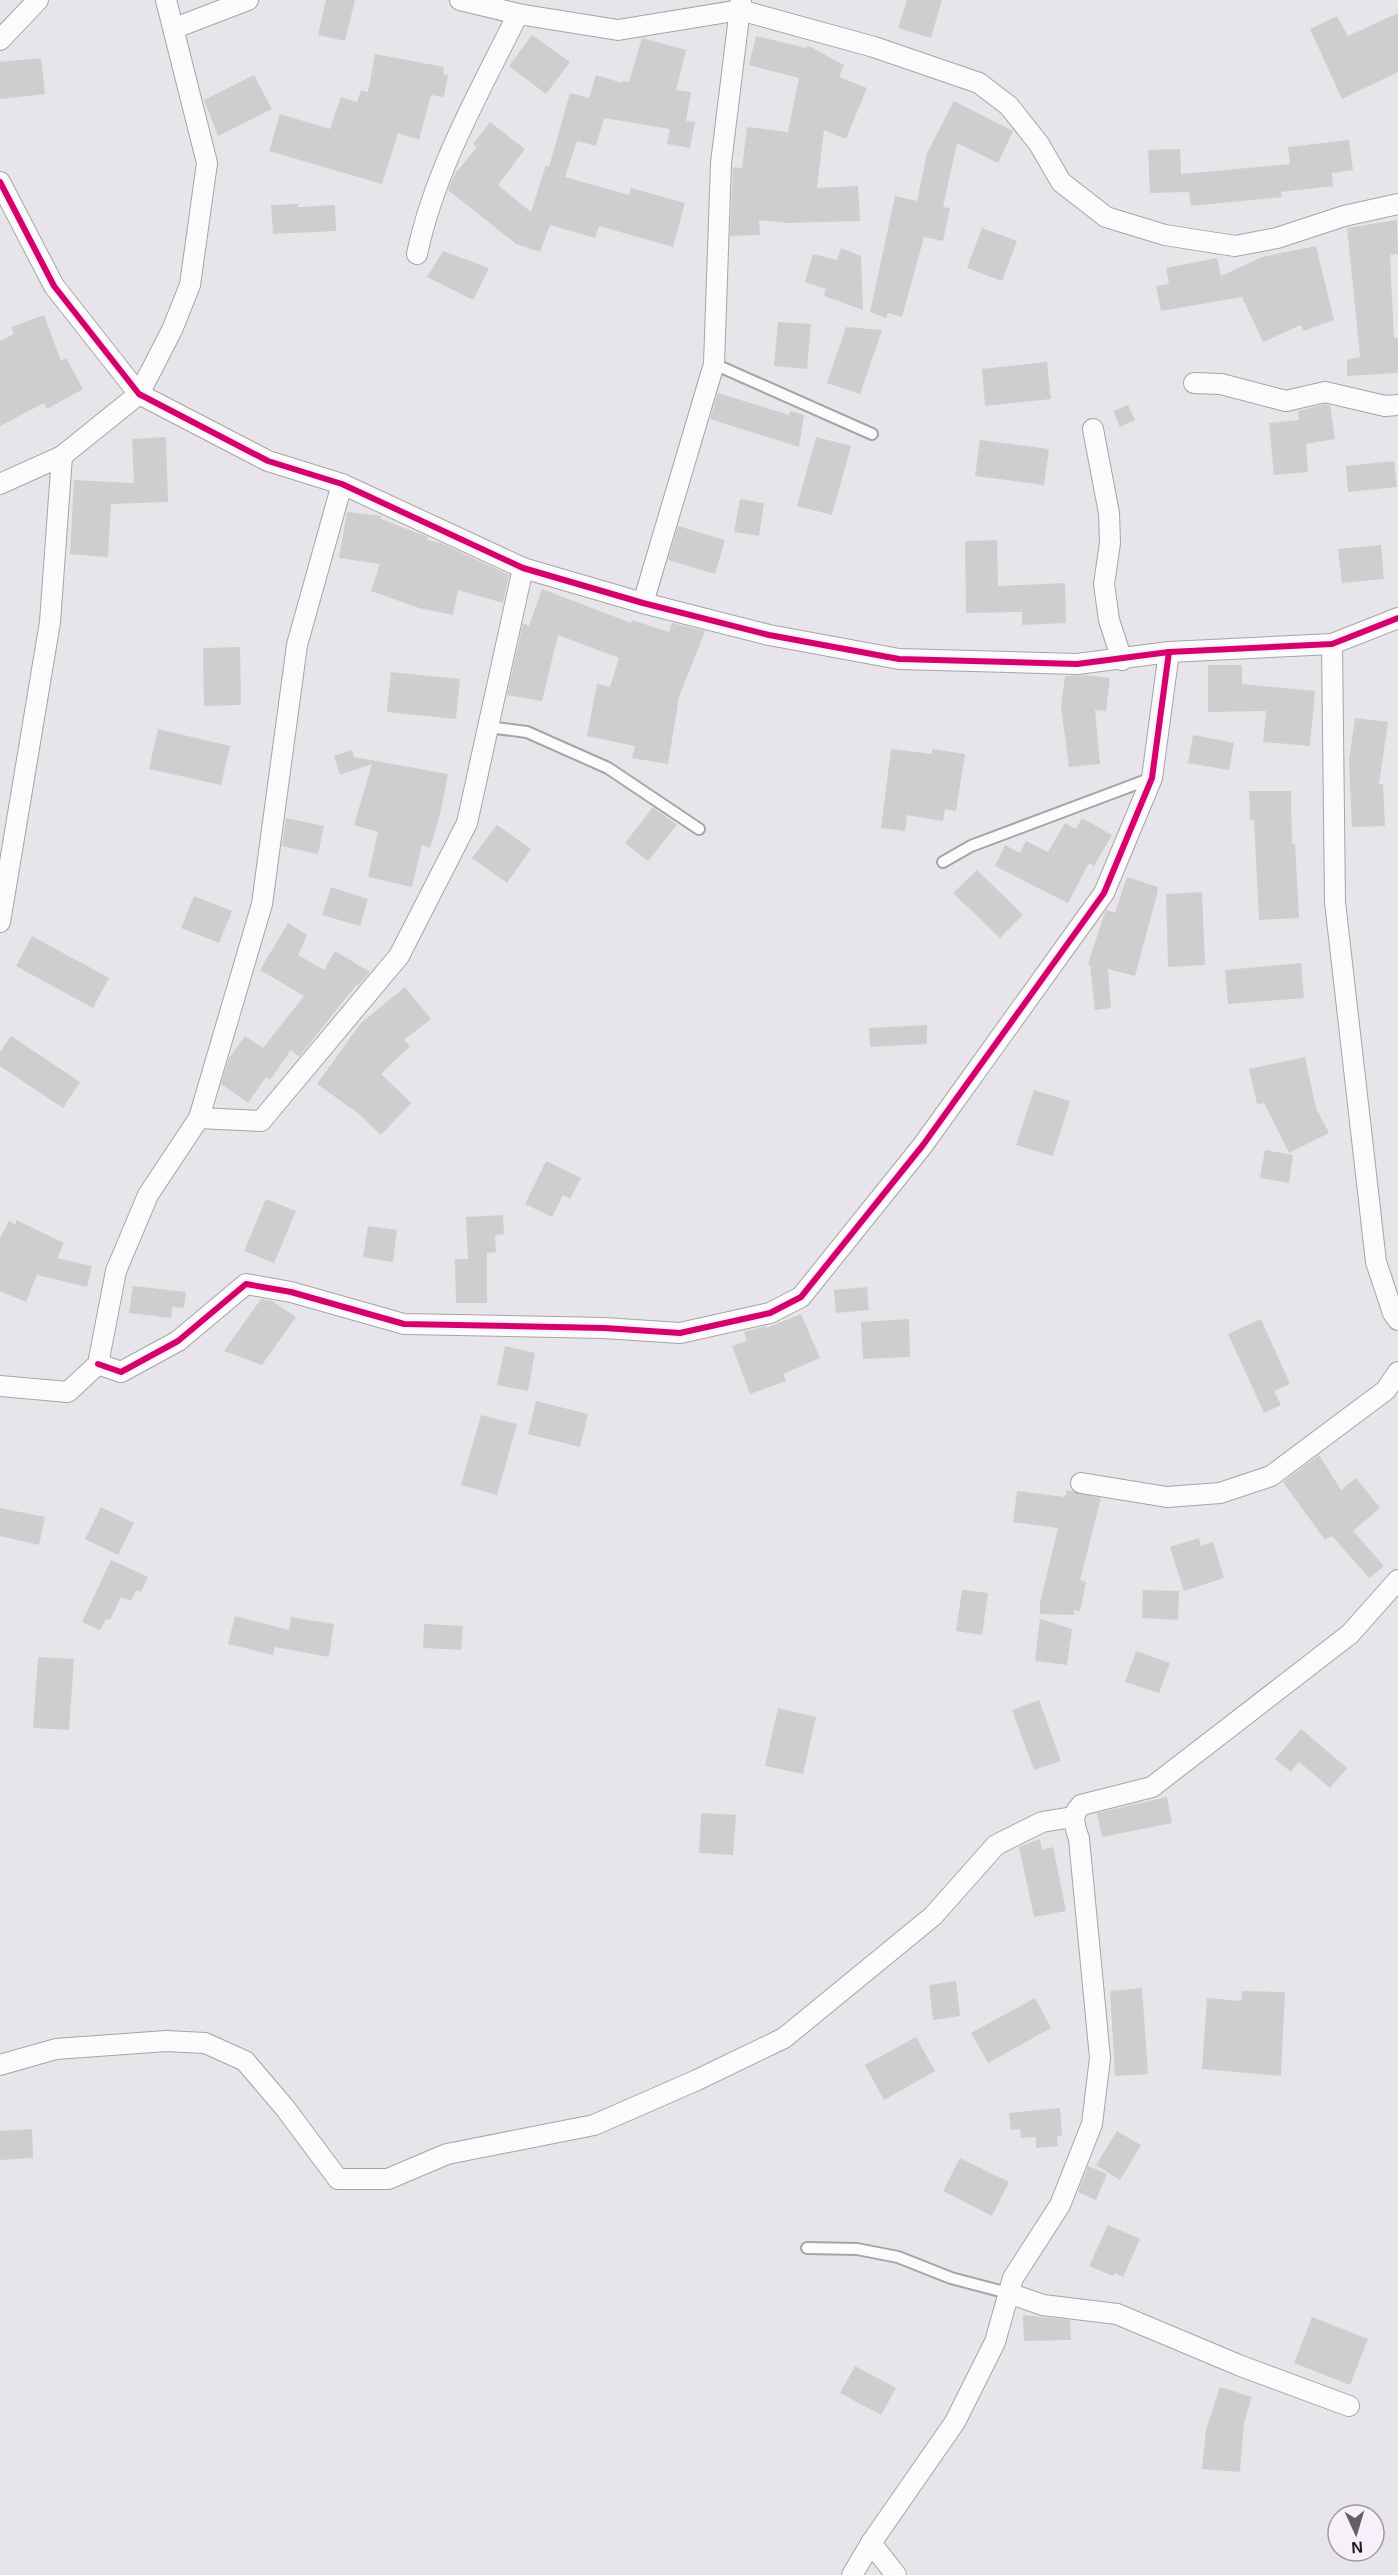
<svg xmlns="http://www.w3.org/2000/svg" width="1398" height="2575" viewBox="0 0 1398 2575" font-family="Helvetica,sans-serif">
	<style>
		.building { fill: #d0cdce }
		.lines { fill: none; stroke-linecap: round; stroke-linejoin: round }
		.service-casing { stroke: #a6a4a7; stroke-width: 14 }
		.minor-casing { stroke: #a6a4a7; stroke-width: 22 }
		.service { stroke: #fcfbfc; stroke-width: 10 }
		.minor { stroke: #fcfbfc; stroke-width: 20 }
		.cycleway-casing { stroke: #f6f0fa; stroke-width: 10 }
		.cycleway { stroke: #d6006c; stroke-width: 6 }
	</style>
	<rect width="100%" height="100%" fill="#e8e5ea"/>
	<g class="building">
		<path d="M326,0H355L345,41L318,35Z"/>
		<path d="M907,0H942L931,38L898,28Z"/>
		<path d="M1398,13V72L1342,99L1310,29L1337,16L1348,36Z"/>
		<path d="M532,35L570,62L546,94L509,66Z"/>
		<path d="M756,36L806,48L807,45L844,65L839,77L867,88L846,139L824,130L817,188L858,186L860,221L787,223L759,220L760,235L730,236L733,167L742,168L747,127L788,132L799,78L749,65Z"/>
		<path d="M642,38L686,50L676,90L691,92L686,121L695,122L690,148L667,144L670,129L604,118L596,146L577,141L565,177L629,195L631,188L685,203L673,247L599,226L595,238L550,225L540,252L516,244L448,190L455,174L477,147L473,144L490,122L525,149L498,185L531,212L546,165L549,167L570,93L589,98L596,75L622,83V81L629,82Z"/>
		<path d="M375,54L444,67L443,74L448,75L444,97L431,95L419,140L398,133L382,184L269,151L280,114L330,129L341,97L357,102L361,90L368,92Z"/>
		<path d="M41,58L45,94L0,99V62Z"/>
		<path d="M254,75L272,109L218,136L204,100Z"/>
		<path d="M954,101L1013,131L998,163L957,143L943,207L950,208L943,241L924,237L902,317L888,313L886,318L870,312L895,196L917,201L927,153Z"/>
		<path d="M1349,140L1353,170L1332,173L1333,186L1281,192L1282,197L1191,206L1189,192L1150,193L1148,150L1180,149L1181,174L1290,164L1288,147Z"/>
		<path d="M298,204V207L335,205L336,231L273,234L271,205Z"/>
		<path d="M1397,220L1398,254L1390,255L1394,338H1398V373L1347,376V360L1360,357L1347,228Z"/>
		<path d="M982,228L1017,241L1002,281L967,268Z"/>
		<path d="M1316,246L1334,320L1303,331L1301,325L1263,342L1242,297L1161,311L1156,286L1169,284L1166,268L1217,258L1221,276L1262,257Z"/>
		<path d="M841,248L861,256L863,310L824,296L826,289L805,282L813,254L837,260Z"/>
		<path d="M443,251L489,268L473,300L427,277Z"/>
		<path d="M44,315L61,361L66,358L83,389L47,409L44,403L0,426V341L14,334L11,327Z"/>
		<path d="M778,322L811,324L807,369L774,366Z"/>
		<path d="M846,327L882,330L860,394L827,383Z"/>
		<path d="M1047,362L1051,399L985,406L982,369Z"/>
		<path d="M718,393L789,415L790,411L804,415L799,447L710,419Z"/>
		<path d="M1325,404L1330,405L1335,439L1306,444L1308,472L1274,475L1269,423L1299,420L1298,411Z"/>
		<path d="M1128,405L1135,420L1120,427L1113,411Z"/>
		<path d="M166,437L168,502L111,504L108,557L70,554L74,480L134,483L132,439Z"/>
		<path d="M816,437L851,446L832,515L797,506Z"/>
		<path d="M980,440L1049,449L1044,485L975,476Z"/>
		<path d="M1394,461L1397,487L1348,492L1346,466Z"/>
		<path d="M740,499L764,503L759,536L734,532Z"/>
		<path d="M347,512L381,516V519L428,537L427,540L441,543L509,575L503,603L458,590L453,615L419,608L371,591L380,564L339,558Z"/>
		<path d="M678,526L725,540L715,574L668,560Z"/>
		<path d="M997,540L998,586L1065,583L1066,623L1022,625V612L966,613L965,541Z"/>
		<path d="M1381,545L1384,579L1342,583L1338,549Z"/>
		<path d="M542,589L631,623L632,620L669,632L672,623L705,631L679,697L668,764L632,758L635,746L587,736L597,684L610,687L619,658L558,635L542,701L507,695L523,623L529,626Z"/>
		<path d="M240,647L241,705L204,706L203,648Z"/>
		<path d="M1208,665H1242V684L1315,691L1310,746L1263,742L1266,711L1208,712Z"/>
		<path d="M391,672L460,679L456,719L387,712Z"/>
		<path d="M1086,675L1110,678L1106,711L1095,710L1100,764L1069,767L1061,706L1065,676Z"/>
		<path d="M1355,718L1388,722L1379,784H1383L1385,826L1352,827L1349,761Z"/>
		<path d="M158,729L230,746L221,785L149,769Z"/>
		<path d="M1193,735L1234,743L1229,770L1188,763Z"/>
		<path d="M891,749L932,754V749L965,754L956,811L945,809L943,821L907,815L905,831L881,828Z"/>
		<path d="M352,750L354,757L448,774L440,815L430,848L422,845L412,887L368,877L378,832L354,825L372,764L340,775L334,756Z"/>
		<path d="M1249,791H1291L1292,844H1295L1299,918L1259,920L1254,820L1250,821Z"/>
		<path d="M653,807L677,825L648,861L625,843Z"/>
		<path d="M286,818L324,826L318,854L282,846Z"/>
		<path d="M1082,818L1112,835L1094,866L1089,863L1068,903L995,866L1005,845L1020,853L1026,841L1048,852L1065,823L1076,829Z"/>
		<path d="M497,825L531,849L507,883L472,858Z"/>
		<path d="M977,870L1023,915L1000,938L953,893Z"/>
		<path d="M1127,877L1158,887L1157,894L1135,976L1108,969L1111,1008L1095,1010L1090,965L1088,964L1105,912L1107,910L1115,913Z"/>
		<path d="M331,887L368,899L360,926L322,915Z"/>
		<path d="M1202,892L1205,965L1168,967L1166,894Z"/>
		<path d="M194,896L232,911L219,943L181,928Z"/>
		<path d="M288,923L307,935L298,955L324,970L335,951L370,972L358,986L357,984L299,1057L291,1050L270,1080L266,1077L248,1103L221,1084L229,1058L245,1036L263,1048L304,996L260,970Z"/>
		<path d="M32,936L109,978L93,1008L16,966Z"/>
		<path d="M1301,963L1304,998L1228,1004L1225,970Z"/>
		<path d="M405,987L431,1019L404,1040L410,1046L381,1074L411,1103L381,1135L359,1114L317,1084L361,1023Z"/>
		<path d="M927,1025V1044L870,1047L869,1028Z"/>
		<path d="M11,1036L80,1082L63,1108L0,1066V1052Z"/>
		<path d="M1305,1057L1316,1108L1329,1133L1289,1153L1264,1103L1257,1104L1249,1069Z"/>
		<path d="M1034,1090L1070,1101L1053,1156L1016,1145Z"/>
		<path d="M1265,1150L1293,1155L1289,1183L1260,1178Z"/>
		<path d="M546,1161L581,1178L570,1199L563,1195L552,1217L525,1204Z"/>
		<path d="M266,1199L296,1211L274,1263L244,1251Z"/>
		<path d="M503,1215L504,1234L495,1235L496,1252L487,1253V1303H456L455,1259H468L466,1217Z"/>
		<path d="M16,1220L64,1243L57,1258L92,1266L87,1287L37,1275L26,1302L0,1291V1238L9,1221L16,1225Z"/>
		<path d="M368,1226L397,1230L393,1262L363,1257Z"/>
		<path d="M133,1286L186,1292L184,1308L172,1307L171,1318L129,1313Z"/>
		<path d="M867,1287L869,1310L836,1313L834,1290Z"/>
		<path d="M261,1299L272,1301L296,1317L262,1365L224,1351Z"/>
		<path d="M801,1314L820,1358L783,1374L786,1381L750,1394L732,1346L747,1341L744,1332L766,1326V1328Z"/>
		<path d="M909,1319L910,1357L863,1359L861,1322Z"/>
		<path d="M1261,1319L1290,1384L1274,1391L1281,1405L1264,1413L1228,1334Z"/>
		<path d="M505,1346L535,1353L528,1391L497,1385Z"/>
		<path d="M536,1401L588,1414L580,1447L528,1434Z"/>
		<path d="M481,1415L517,1424L497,1495L461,1485Z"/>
		<path d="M1319,1455L1341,1490L1356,1478L1380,1508L1353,1531L1384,1566L1369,1578L1332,1536L1325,1540L1283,1482Z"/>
		<path d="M1067,1490L1101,1498L1080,1580L1086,1582L1080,1611L1074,1610V1615L1040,1614V1603L1058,1528L1013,1522L1017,1491L1065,1497Z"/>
		<path d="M101,1507L134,1523L118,1555L85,1539Z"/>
		<path d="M0,1508L45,1517L39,1545L0,1536Z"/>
		<path d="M1199,1538L1201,1546L1213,1542L1224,1578L1184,1591L1170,1547Z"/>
		<path d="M111,1560L148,1577L141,1592L136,1590L131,1601L121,1597L110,1620L106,1619L100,1630L82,1622Z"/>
		<path d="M962,1590L988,1593L982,1635L956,1631Z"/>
		<path d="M1143,1590L1179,1591L1178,1620L1142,1618Z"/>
		<path d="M235,1616L289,1630L291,1617L334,1624L329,1657L275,1647L273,1655L228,1644Z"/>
		<path d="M1040,1619L1072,1629L1067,1665L1035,1661Z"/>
		<path d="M424,1624L463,1626L461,1650L423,1648Z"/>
		<path d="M1136,1651L1170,1663L1159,1693L1125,1682Z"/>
		<path d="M38,1657L74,1659L69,1730L33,1728Z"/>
		<path d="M1039,1700L1061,1761L1034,1770L1012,1710Z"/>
		<path d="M778,1708L816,1717L803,1774L765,1766Z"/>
		<path d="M1301,1729L1347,1768L1330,1788L1299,1762L1291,1772L1275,1759Z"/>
		<path d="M1167,1797L1172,1823L1102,1837L1097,1813Z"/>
		<path d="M701,1813L736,1815L733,1855L699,1853Z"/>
		<path d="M1040,1839L1042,1850L1053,1847L1066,1911L1034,1917L1019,1847Z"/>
		<path d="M956,1981L960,2016L933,2020L929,1985Z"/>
		<path d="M1142,1988L1148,2074L1115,2076L1110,1991Z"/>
		<path d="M1242,1991L1285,1992L1281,2076L1202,2069L1207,1998L1241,2001Z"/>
		<path d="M1035,1998L1051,2028L988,2063L971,2033Z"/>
		<path d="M916,2037L935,2071L884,2100L865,2065Z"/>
		<path d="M1060,2108L1062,2136H1057L1058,2146L1036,2148V2137L1021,2138L1020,2129L1011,2130L1009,2113Z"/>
		<path d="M32,2129L33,2158L0,2160V2131Z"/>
		<path d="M1117,2131L1141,2145L1120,2180L1096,2165Z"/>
		<path d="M960,2158L1009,2182L992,2216L943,2191Z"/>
		<path d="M1088,2166L1107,2174L1096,2200L1078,2192Z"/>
		<path d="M1108,2225L1140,2239L1123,2277L1115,2273L1113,2276L1089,2266Z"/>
		<path d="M1023,2315L1070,2320L1071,2340L1024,2341Z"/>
		<path d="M1312,2317L1368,2339L1350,2385L1294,2363Z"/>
		<path d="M855,2366L896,2388L881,2415L840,2393Z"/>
		<path d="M1220,2387L1252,2397L1244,2423L1240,2472L1202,2469L1206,2430Z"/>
	</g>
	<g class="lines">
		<g class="service-casing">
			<g id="service">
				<path d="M714,364L872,434"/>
				<path d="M488,727L527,732L608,768L699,829"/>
				<path d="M943,862L971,846L1152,778"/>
				<path d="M807,2248L857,2249L898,2257L951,2278L1008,2293"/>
			</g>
		</g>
		<g class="minor-casing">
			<g id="minor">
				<path d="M460,0L518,14L618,30L740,10L874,47L979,83L1009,106L1039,144L1061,182L1106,217L1165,235L1235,246L1277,238L1344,216L1398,204"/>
				<path d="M175,28L248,0"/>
				<path d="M0,40L38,0"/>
				<path d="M0,182L54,286L139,394L268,461L342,484L523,568L643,603L769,635L899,659L1077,664L1169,652L1332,644L1398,618"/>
				<path d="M417,254C435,169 480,91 518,14"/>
				<path d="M1194,383L1221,384L1286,401L1325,392L1385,406L1398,405"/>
				<path d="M1093,429L1109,513L1110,543L1104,584L1109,620L1122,660"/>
				<path d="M0,484L62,456L139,394L172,330L190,285L207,163L166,0"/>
				<path d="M643,603L714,364L721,163L741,0"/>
				<path d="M1332,644L1335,902L1376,1262L1393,1313L1398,1320"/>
				<path d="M0,922L50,622L62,456"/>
				<path d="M199,1118L261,1121L399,956L467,823L523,568"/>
				<path d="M98,1364L121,1372L178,1341L246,1284L291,1292L404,1324L604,1328L680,1333L770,1313L801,1297L923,1145L1104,893L1152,778L1169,652"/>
				<path d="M0,1386L68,1392L98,1364L116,1271L148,1195L199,1118L262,904L297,645L342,484"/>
				<path d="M1081,1483L1167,1497L1220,1493L1271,1476L1386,1390L1398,1372"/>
				<path d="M0,2065L56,2049L166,2041L205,2043L245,2061L285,2108L338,2179H388L447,2154L594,2125L697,2080L784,2038L933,1916L996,1845L1042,1822L1073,1817"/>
				<path d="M1008,2293L1043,2305L1117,2314L1241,2366L1349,2406"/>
				<path d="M871,2543L896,2575"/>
				<path d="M852,2575L871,2543L955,2422L995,2342L1013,2278L1060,2205L1092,2124L1100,2058L1079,1839C1075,1826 1070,1816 1081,1805L1152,1787L1350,1634L1398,1580"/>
			</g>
		</g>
		<use href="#service" class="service"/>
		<use href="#minor" class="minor"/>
		<g class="cycleway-casing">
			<g id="cycleway">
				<path d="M0,182L54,286L139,394L268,461L342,484L523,568L643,603L769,635L899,659L1077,664L1169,652L1332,644L1398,618"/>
				<path d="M98,1364L121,1372L178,1341L246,1284L291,1292L404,1324L604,1328L680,1333L770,1313L801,1297L923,1145L1104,893L1152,778L1169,652"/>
			</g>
		</g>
		<use href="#cycleway" class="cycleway"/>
	</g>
	<g transform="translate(1356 2533) rotate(176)"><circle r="28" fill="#f6f0fa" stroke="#9f9aa2" stroke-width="1.5"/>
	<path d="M0-4.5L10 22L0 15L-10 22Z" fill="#636165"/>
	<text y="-9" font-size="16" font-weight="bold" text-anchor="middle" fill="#1c1a1d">N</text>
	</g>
</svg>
